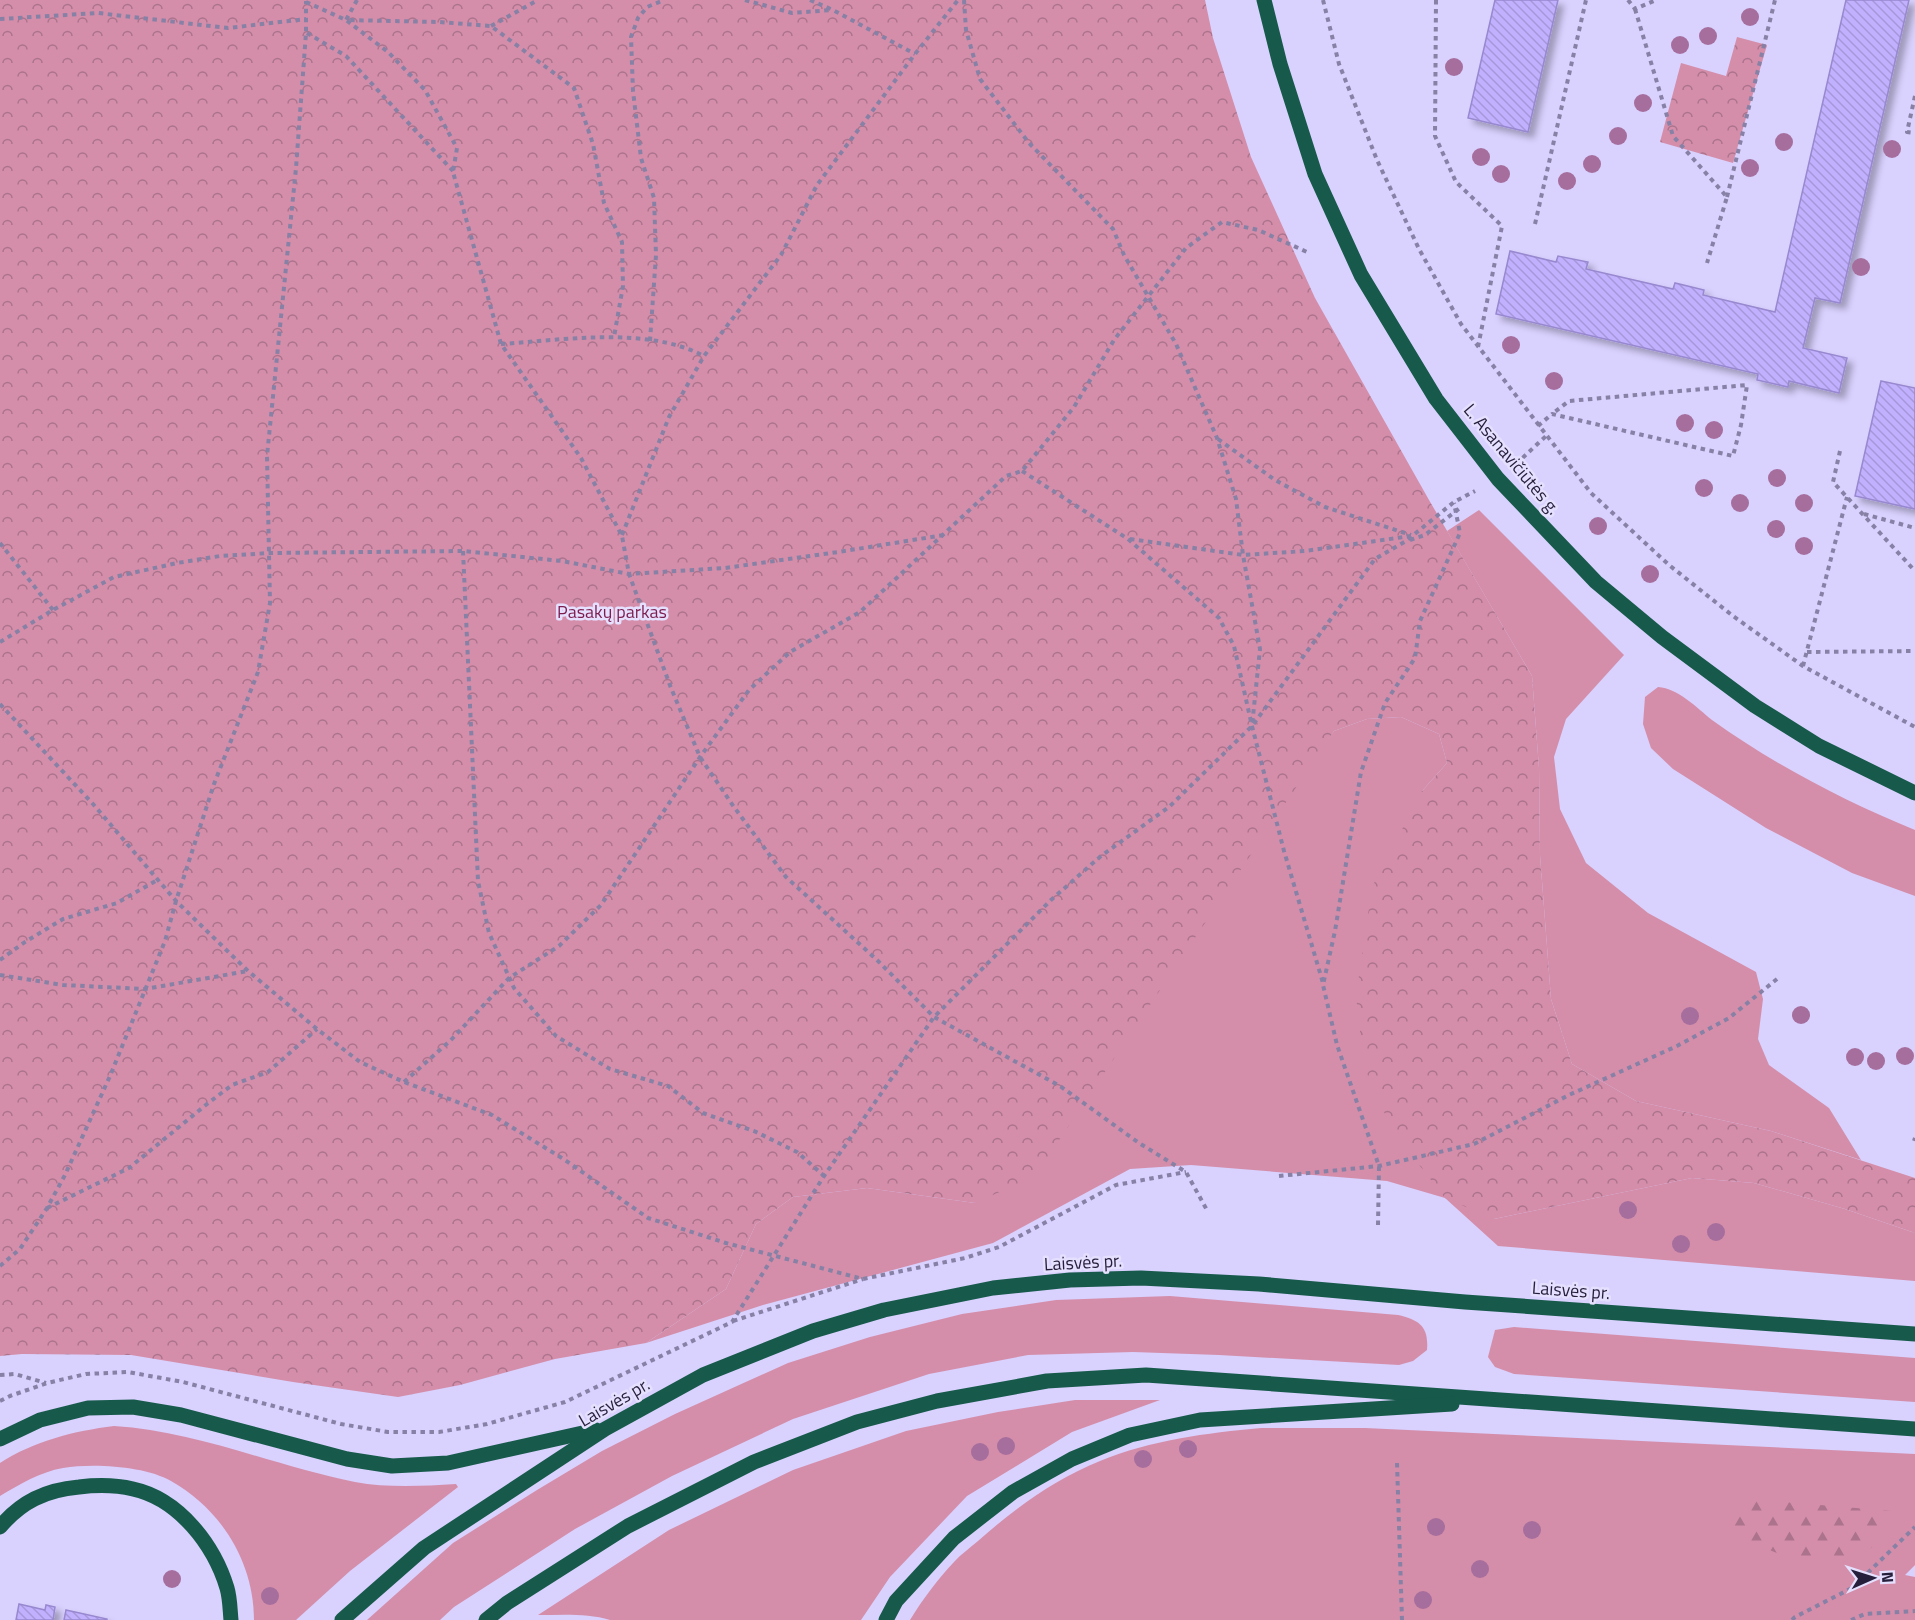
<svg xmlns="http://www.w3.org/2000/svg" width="1915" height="1620" viewBox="0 0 1915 1620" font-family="'Titillium Web',sans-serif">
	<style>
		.grass { fill: #d48eaa }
		.forest { fill: url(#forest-firs) }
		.park { fill: url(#park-crowns) }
		.building { fill: url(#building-back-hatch); stroke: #9888cf; stroke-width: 1.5; filter: url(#shadow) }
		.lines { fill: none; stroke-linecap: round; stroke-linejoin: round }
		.path { stroke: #8881a6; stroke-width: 4; stroke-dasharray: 4.5 4.5; stroke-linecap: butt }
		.major { stroke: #175a4b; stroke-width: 15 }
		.tree { fill: #a66e9d }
		.labels { text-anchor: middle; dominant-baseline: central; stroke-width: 5; stroke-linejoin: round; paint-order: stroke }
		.street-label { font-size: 18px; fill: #261f3b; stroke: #e6e0ff }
		.park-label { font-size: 18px; fill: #7d1d4e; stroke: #e6e0ff }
	</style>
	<defs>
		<pattern id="forest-firs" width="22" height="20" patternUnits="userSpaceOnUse" patternTransform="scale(1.5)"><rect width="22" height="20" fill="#d48eaa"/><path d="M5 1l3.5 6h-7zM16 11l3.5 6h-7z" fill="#ac738c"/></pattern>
		<pattern id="park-crowns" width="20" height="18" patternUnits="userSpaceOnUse" patternTransform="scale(1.5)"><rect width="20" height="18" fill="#d48eaa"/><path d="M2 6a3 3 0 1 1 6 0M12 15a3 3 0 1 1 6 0" fill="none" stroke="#ac738c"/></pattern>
		<pattern id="building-back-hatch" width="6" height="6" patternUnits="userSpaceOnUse" patternTransform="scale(1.5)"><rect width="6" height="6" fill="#c1b0fd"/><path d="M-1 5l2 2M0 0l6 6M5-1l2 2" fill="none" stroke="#a697da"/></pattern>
		<filter id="shadow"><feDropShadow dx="5.5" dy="5.5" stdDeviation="3" flood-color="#0004"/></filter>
	</defs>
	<rect width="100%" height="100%" fill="#d9d1fe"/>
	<g class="grass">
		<path d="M1479,510L1624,655L1566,719L1554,757L1560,809L1586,863L1648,913L1756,972L1763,999L1758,1039L1769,1065L1829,1108L1861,1160L1771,1131L1636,1101L1572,1064L1551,999L1540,855L1539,768L1532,676L1447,531Z"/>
		<path d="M1658,687C1678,688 1697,708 1712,720C1773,764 1846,802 1915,830V896L1852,873L1766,828L1673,769L1651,748L1643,724L1645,697Z"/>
		<path d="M1401,717L1439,734L1447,763L1422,791L1494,1219L1692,1178L1754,1183L1845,1209L1915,1233V1281L1498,1246L1445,1198L1387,1181L1191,1165L1130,1169L993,1243L763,1305L646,1343L726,1289L756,1224L793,1197L867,1188L975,1203L1334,731L1367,719Z"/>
		<path d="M1170,1296L1398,1315C1419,1320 1429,1326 1427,1350L1413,1361L1399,1365L1219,1355L1133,1352L1028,1355L929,1374L793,1419L672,1476L575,1529L454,1607L440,1620H367L453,1543L537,1490L602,1451L675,1414L788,1363L870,1337L962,1314L1056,1300Z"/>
		<path d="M1514,1327L1915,1358V1402L1514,1374L1495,1367L1488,1357L1495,1330Z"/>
		<path d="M1075,1400H1160L1072,1432L967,1496L890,1577L861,1620H610C588,1613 562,1615 538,1615L669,1530L793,1470L906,1431L998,1412Z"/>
		<path d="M114,1426C197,1431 274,1466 355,1482C387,1488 423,1486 456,1484L458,1487L350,1571L296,1620H254C254,1562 221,1509 171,1481C145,1466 93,1463 63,1468C40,1472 20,1484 0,1496V1463C34,1441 74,1431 114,1426Z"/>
		<path d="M1261,1428H1365L1915,1454V1565L1905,1575L1915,1577V1620H910C923,1599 937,1580 954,1562C961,1554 970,1548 978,1541C1014,1509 1055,1479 1100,1461C1151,1440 1207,1433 1261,1428Z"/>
	</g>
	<path class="forest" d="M1747,1499L1904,1512L1860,1560L1797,1561L1730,1534L1728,1515Z"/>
	<g class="park">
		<path d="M0,0H1205L1213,38L1251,157L1315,298L1429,500L1532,676L1539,768L1540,855L1551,999L1572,1064L1636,1101L1771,1131L1915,1178V1233L1845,1209L1754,1183L1692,1178L1494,1219L1445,1198L1392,1130L1364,1067L1356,996L1372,887L1422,791L1447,763L1439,734L1401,717L1367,719L1334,731L1035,1176L975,1203L867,1188L793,1197L756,1224L726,1289L646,1343L555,1359L460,1385L398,1397L293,1382L131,1355L22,1354L0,1356Z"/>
		<path d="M1737,37L1767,45L1733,163L1660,142L1681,63L1726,76Z"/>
	</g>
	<g class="building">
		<path d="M1495,0H1558L1528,132L1468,118Z"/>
		<path d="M1846,0H1909L1840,303L1815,298L1803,348L1847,358L1839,393L1789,381L1788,387L1757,380L1758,374L1496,314L1510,251L1556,262L1558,256L1588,262L1586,269L1673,289L1675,283L1704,290L1703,295L1775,312Z"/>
		<path d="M1881,381L1915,388V509L1855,496Z"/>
		<path d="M19,1604L45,1610L46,1605L55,1607L53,1620H16Z"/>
		<path d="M66,1610L107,1619V1620H64Z"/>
	</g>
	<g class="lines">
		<g class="path">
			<path d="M357,0L346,20L439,22L491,26L574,88L593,144L604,203L622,242L623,286L614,337"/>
			<path d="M745,0L792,13L832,10"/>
			<path d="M810,0L833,10L915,54"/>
			<path d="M964,0L966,30L980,79L1029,143L1113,229L1124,255L1176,344L1217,438L1236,499L1243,555L1260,649L1252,726"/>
			<path d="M1323,0L1339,64L1377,160L1419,249L1461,324L1591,493L1669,565L1733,616L1803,666L1915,727"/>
			<path d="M1436,0L1435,136L1456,182L1502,226L1478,347"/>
			<path d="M1628,0L1635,9L1656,0"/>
			<path d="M306,2L346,20L388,52L425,90L457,148L453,172L501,344L581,458L622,536L629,574L671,688L700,757L734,807L786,877L877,960L934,1017L1060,1086L1139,1143L1186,1172L1208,1212"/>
			<path d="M1635,9L1673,136L1727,197L1707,263"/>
			<path d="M0,19L98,13L228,28L306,19"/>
			<path d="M491,26L538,0"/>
			<path d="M307,33L346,56L453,171"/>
			<path d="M1915,96L1907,132L1915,133"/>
			<path d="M1727,197L1775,0"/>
			<path d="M1535,224L1586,0"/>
			<path d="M650,341L656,255L654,198L641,158L633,91L631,37L638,18L647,7L664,0"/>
			<path d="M501,344C564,340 647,326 704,356"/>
			<path d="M1538,426L1552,414L1733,456L1741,425L1747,385L1569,401L1552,414"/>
			<path d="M1218,439L1275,480L1325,507L1411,535"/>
			<path d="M1840,451L1833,482L1915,571"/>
			<path d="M1516,464L1546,436"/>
			<path d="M1022,471L1128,539L1219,618L1234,646L1252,726L1284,851L1323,983"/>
			<path d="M1864,514L1915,528"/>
			<path d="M622,535L669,417L704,356L781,255L817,185L915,54L958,0"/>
			<path d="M1130,539L1243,555L1305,551L1411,536"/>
			<path d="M1410,540L1425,535L1460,508"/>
			<path d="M0,543L53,610"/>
			<path d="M463,551L478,881L489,933L514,988L556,1036L610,1069L668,1086L703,1113L754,1131L797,1152L824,1176"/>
			<path d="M0,642L53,610L114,577L177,563L220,556L270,553L463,551L562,561L629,574L725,568L838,552L944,535"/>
			<path d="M1807,652L1915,651"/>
			<path d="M1803,666L1847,497"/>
			<path d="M0,704L93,804L176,901L248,971L317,1029L360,1062L404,1082L492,1115L565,1160L648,1218L726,1243L863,1279L965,1258L999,1247L1116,1185L1186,1172"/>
			<path d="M0,960L25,942L63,919L117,903L159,879"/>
			<path d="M0,975L63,985L145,989L248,971"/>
			<path d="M404,1082L451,1040L509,978L559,946L601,905L700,757L749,690L790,652L860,612L1006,476L1022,471L1074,407L1114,340L1186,248L1222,222L1258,230L1307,252"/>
			<path d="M1914,1141L1915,1138"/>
			<path d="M1279,1176L1379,1166L1474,1144L1569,1095L1677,1046L1729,1018L1777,979"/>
			<path d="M47,1208L129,1168L207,1104L232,1085L268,1072L317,1029"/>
			<path d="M1378,1225L1379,1166L1337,1045L1323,985L1335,931L1361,772L1385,703L1415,658L1420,621L1460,533L1454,503"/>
			<path d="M0,1266L20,1249L47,1208L65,1175L110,1076L165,941L176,901L214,784L258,672L270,603L267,456L296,168L306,33V1"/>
			<path d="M733,1321L863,1279"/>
			<path d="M0,1375L15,1374L46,1383"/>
			<path d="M0,1401L10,1396L47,1383L86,1374L128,1372L183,1382L341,1424L388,1432H439L487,1424L565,1402L732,1322L824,1176L934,1017L1051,900L1101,856L1169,807L1252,726L1375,559L1406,541L1454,502L1475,491"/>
			<path d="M1397,1463L1402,1620"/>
			<path d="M1792,1620L1795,1617L1852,1588L1915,1527"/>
			<path d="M1851,1620L1865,1614L1915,1611"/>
		</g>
		<g class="major">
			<path d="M1264,0L1280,64L1315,174L1361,275L1436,399L1498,479L1596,582L1662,637L1755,706L1819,746L1915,793"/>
			<path d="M0,1439L40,1420L88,1408L133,1407L181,1415L347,1459L392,1466L448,1463L596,1430"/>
			<path d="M0,1527C21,1502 45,1490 79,1487C96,1485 116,1485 133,1489C179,1499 214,1545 227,1588C230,1598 230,1610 231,1620"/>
			<path d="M342,1620L424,1548L605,1429L703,1375L813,1331L884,1310L993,1288L1070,1280L1141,1278L1259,1284L1465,1302L1915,1334"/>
			<path d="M486,1620L507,1603L628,1526L754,1462L857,1422L937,1401L1047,1381L1146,1375L1915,1429"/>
			<path d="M886,1620L896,1601L954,1538L1013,1492L1072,1459L1130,1435L1200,1420L1452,1404"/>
		</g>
	</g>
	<g class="tree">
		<circle cx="1750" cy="17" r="9"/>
		<circle cx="1708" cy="36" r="9"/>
		<circle cx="1680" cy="45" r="9"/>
		<circle cx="1454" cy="67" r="9"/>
		<circle cx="1643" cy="103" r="9"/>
		<circle cx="1618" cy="136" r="9"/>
		<circle cx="1784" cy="142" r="9"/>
		<circle cx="1892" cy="149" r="9"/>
		<circle cx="1481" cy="157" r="9"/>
		<circle cx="1592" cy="164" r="9"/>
		<circle cx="1750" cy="168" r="9"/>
		<circle cx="1501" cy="174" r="9"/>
		<circle cx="1567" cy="181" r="9"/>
		<circle cx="1861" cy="267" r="9"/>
		<circle cx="1511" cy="345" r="9"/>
		<circle cx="1554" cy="381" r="9"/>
		<circle cx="1685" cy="423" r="9"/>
		<circle cx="1714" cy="430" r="9"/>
		<circle cx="1777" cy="478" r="9"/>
		<circle cx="1704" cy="488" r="9"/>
		<circle cx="1740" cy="503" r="9"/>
		<circle cx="1804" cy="503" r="9"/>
		<circle cx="1598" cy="526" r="9"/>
		<circle cx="1776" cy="529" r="9"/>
		<circle cx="1804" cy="546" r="9"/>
		<circle cx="1650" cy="574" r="9"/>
		<circle cx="1801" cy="1015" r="9"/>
		<circle cx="1690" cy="1016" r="9"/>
		<circle cx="1905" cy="1056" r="9"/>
		<circle cx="1855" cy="1057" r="9"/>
		<circle cx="1876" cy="1061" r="9"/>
		<circle cx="1628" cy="1210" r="9"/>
		<circle cx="1716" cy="1232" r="9"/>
		<circle cx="1681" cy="1244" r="9"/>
		<circle cx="1006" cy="1446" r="9"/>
		<circle cx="1188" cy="1449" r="9"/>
		<circle cx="980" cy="1452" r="9"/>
		<circle cx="1143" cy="1459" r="9"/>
		<circle cx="1436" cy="1527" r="9"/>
		<circle cx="1532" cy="1530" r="9"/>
		<circle cx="1480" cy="1569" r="9"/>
		<circle cx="172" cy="1579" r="9"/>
		<circle cx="270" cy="1596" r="9"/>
		<circle cx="1423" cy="1600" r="9"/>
	</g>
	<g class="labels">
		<g class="street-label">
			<text transform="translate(1512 459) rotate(50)">L. Asanavičiūtės g.</text>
			<text transform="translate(1083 1262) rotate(-3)">Laisvės pr.</text>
			<text transform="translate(1571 1290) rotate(4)">Laisvės pr.</text>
			<text transform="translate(614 1402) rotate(-30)">Laisvės pr.</text>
		</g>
		<g class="park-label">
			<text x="612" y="611">Pasakų parkas</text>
		</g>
	</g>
	<g transform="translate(1873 1578) rotate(87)" stroke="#e6e0ff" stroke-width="4.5" paint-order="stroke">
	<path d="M0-4.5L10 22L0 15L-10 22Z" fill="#261f3b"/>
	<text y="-9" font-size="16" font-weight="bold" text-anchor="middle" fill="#261f3b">N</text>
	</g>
</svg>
